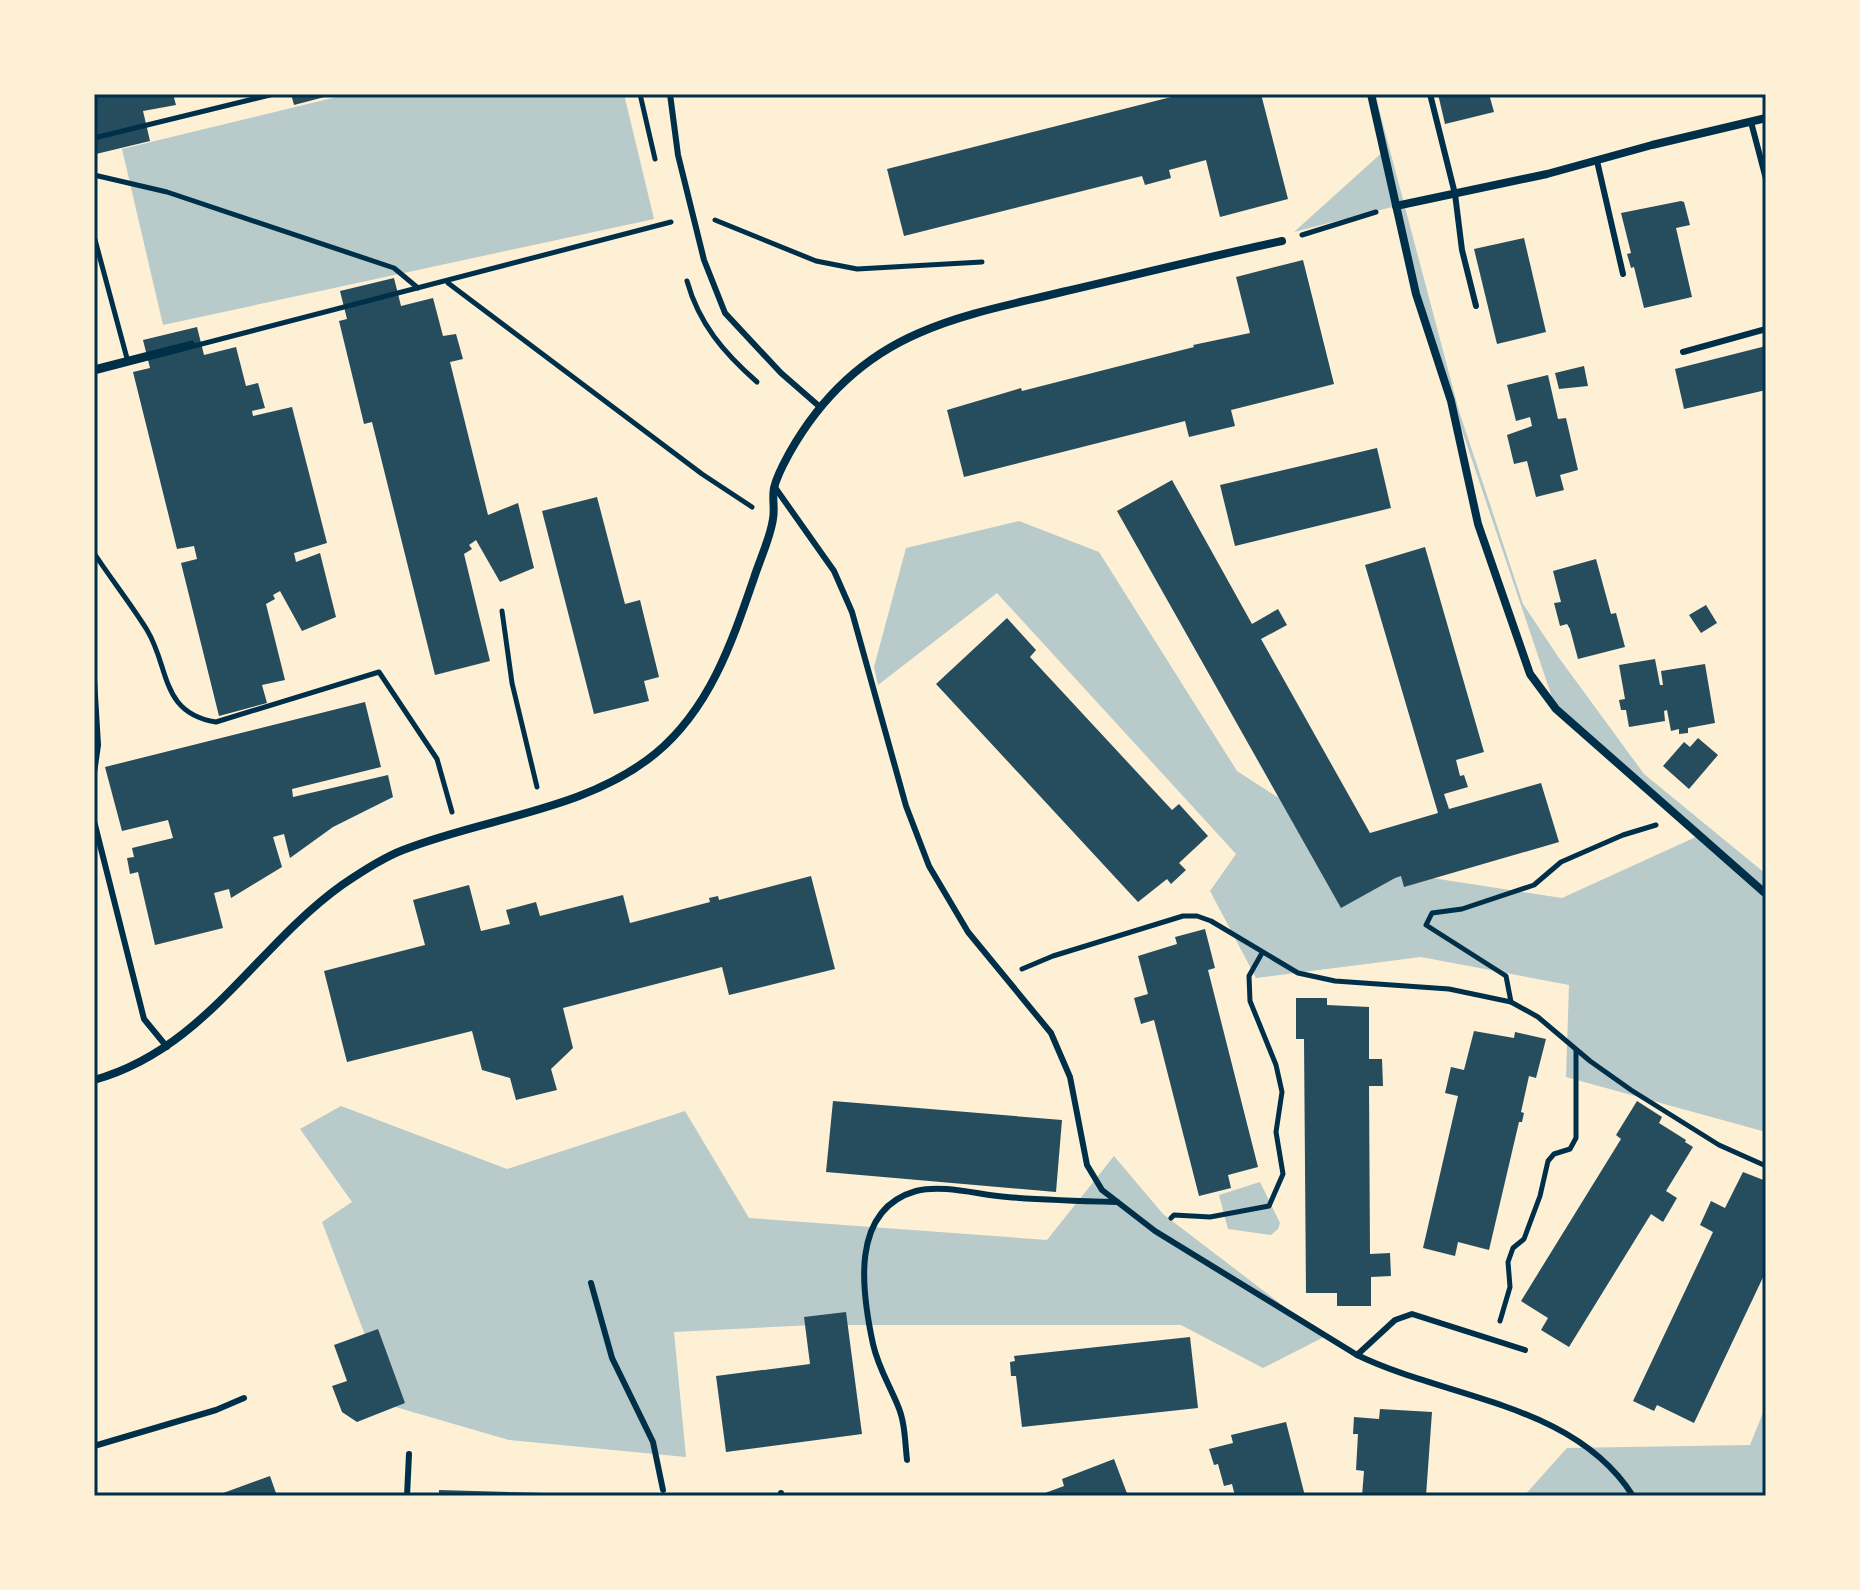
<svg xmlns="http://www.w3.org/2000/svg" width="1860" height="1590" viewBox="0 0 1860 1590" font-family="'PT Sans',sans-serif">
	<style>
		.green { fill: #b9caca }
		.building { fill: #264d5e }
		.lines { fill: none; stroke-linecap: round; stroke-linejoin: round }
		.path { stroke: #003049; stroke-width: 5 }
		.service { stroke: #003049; stroke-width: 6 }
		.minor { stroke: #003049; stroke-width: 8 }
		.neatline { fill: none; stroke: #003049; stroke-width: 3 }
	</style>
	<rect width="100%" height="100%" fill="#fdf0d5"/>
	<g class="green">
		<path d="M349,94H624L654,219L163,325L122,149Z"/>
		<path d="M1375,94L1459,411L1523,604L1559,658L1644,774L1766,874V1132L1566,1077L1569,985L1421,957L1256,978L1210,891L1236,854L997,593L878,685L874,667L906,548L1019,521L1099,552L1237,771L1393,872L1562,898L1698,836L1556,709L1416,294L1396,206L1294,232L1386,149Z"/>
		<path d="M341,1106L507,1169L685,1111L749,1218L1047,1240L1114,1156L1163,1214L1324,1337L1263,1368L1181,1325H814L674,1332L686,1457L509,1440L392,1406L322,1222L352,1202L300,1129Z"/>
		<path d="M1260,1182L1280,1223L1278,1229L1271,1235L1228,1229L1219,1195Z"/>
		<path d="M1766,1405V1496H1524L1567,1448L1750,1445Z"/>
	</g>
	<g class="building">
		<path d="M94,94H173L176,105L143,111L150,141L96,154Z"/>
		<path d="M291,94H331L332,95L294,105Z"/>
		<path d="M1183,94H1261L1288,199L1220,217L1206,160L1169,170L1171,178L1145,185L1142,176L904,236L887,169Z"/>
		<path d="M1438,94H1489L1494,112L1445,124Z"/>
		<path d="M1681,201L1684,202L1690,225L1676,228L1692,297L1644,308L1634,267L1631,268L1627,254L1631,253L1621,213Z"/>
		<path d="M1524,238L1546,332L1497,344L1474,249Z"/>
		<path d="M1303,260L1334,384L1231,410L1235,426L1189,437L1185,421L964,477L947,410L1021,388L1022,391L1194,347L1193,345L1250,333L1236,277Z"/>
		<path d="M394,278L401,306L433,298L443,336L456,334L463,359L450,362L488,515L518,503L534,568L500,582L476,540L469,545L472,549L464,554L490,661L435,675L372,422L364,424L339,321L347,319L340,291Z"/>
		<path d="M197,327L204,355L236,347L246,386L258,383L265,408L252,411L253,416L292,407L327,543L294,553L296,562L320,553L336,617L302,631L280,591L273,595L275,599L266,604L285,680L262,685L267,703L219,716L181,563L197,559L194,546L177,549L133,372L150,368L143,340Z"/>
		<path d="M1766,346V390L1684,409L1675,369Z"/>
		<path d="M1584,366L1588,386L1559,389L1555,373Z"/>
		<path d="M1548,375L1558,419L1566,418L1578,470L1560,475L1564,490L1536,497L1527,461L1514,464L1507,435L1532,426L1530,417L1516,421L1507,385Z"/>
		<path d="M1377,448L1391,508L1235,546L1220,485Z"/>
		<path d="M1172,480L1252,624L1278,609L1287,625L1261,639L1370,833L1438,813L1365,565L1425,547L1484,752L1456,760L1460,776L1464,775L1468,787L1444,794L1449,809L1541,783L1559,842L1404,887L1401,876L1395,878L1341,908L1117,511Z"/>
		<path d="M597,497L625,604L640,600L659,677L644,681L649,701L594,714L542,511Z"/>
		<path d="M1596,559L1611,614L1616,613L1625,647L1578,659L1570,629L1567,624L1560,626L1554,603L1561,602L1553,571Z"/>
		<path d="M1706,605L1717,623L1701,633L1689,615Z"/>
		<path d="M1007,618L1036,650L1030,657L1172,810L1179,804L1208,836L1179,863L1186,870L1171,884L1167,879L1138,902L936,684Z"/>
		<path d="M1655,659L1660,685H1663L1661,671L1705,664L1715,723L1688,728V733L1679,734V729L1671,731L1667,710L1664,711L1665,721L1629,727L1626,710H1621L1619,700L1625,699L1619,665Z"/>
		<path d="M365,702L381,767L292,789L293,797L388,775L393,797L333,827L290,858L284,834L273,837L282,867L231,898L229,889L214,893L223,928L155,945L138,872L130,874L127,858L134,857L132,848L173,838L168,820L122,831L105,767Z"/>
		<path d="M1698,738L1718,755L1689,789L1663,766L1684,742L1690,747Z"/>
		<path d="M811,876L835,969L729,995L722,967L563,1008L573,1048L551,1069L557,1090L516,1100L510,1078L482,1070L472,1031L347,1062L324,971L425,945L413,900L469,885L481,931L510,924L506,910L536,902L540,916L623,895L630,923L710,902L709,898L718,896L719,900Z"/>
		<path d="M1205,929L1215,968L1208,970L1258,1167L1228,1175L1231,1188L1199,1196L1154,1020L1141,1024L1134,998L1148,994L1138,956L1177,944L1175,937Z"/>
		<path d="M1296,998H1327V1005L1369,1007V1059H1382L1383,1086H1369L1370,1254L1390,1253L1391,1276L1371,1277V1306H1337V1293H1306L1304,1039H1296Z"/>
		<path d="M1474,1031L1514,1038L1515,1032L1546,1039L1536,1078L1529,1076L1521,1112L1524,1113L1522,1122H1519L1489,1250L1458,1242L1455,1256L1423,1248L1458,1096L1445,1093L1451,1067L1464,1070Z"/>
		<path d="M833,1101L1062,1120L1056,1192L826,1172Z"/>
		<path d="M1637,1101L1662,1117L1659,1123L1686,1140L1685,1142L1693,1147L1666,1191L1677,1198L1663,1222L1651,1214L1569,1347L1541,1330L1548,1318L1521,1301L1621,1139L1616,1135Z"/>
		<path d="M1743,1172L1766,1181V1271L1694,1423L1657,1405L1654,1411L1633,1401L1713,1232L1700,1225L1711,1201L1725,1208Z"/>
		<path d="M846,1312L862,1434L726,1452L716,1376L810,1364L804,1317Z"/>
		<path d="M378,1329L405,1403L357,1422L342,1412L332,1386L347,1381L334,1345Z"/>
		<path d="M1190,1337L1198,1408L1022,1427L1016,1376H1011L1010,1362L1015,1361L1014,1356Z"/>
		<path d="M1380,1409L1432,1412L1426,1496H1362L1364,1471L1356,1470L1358,1434H1353L1354,1417L1379,1419Z"/>
		<path d="M1286,1422L1305,1496H1235L1232,1484L1224,1486L1218,1464L1214,1465L1209,1449L1233,1443L1231,1435Z"/>
		<path d="M1114,1459L1128,1496H1037L1064,1486L1062,1479Z"/>
		<path d="M270,1476L277,1496H215Z"/>
		<path d="M439,1490L545,1493V1496H439Z"/>
	</g>
	<g class="lines">
		<g class="path">
			<path d="M640,94L655,159"/>
			<path d="M94,138L274,94"/>
			<path d="M94,175L167,192L394,268L418,288"/>
			<path d="M715,220L816,261L857,269L982,262"/>
			<path d="M1302,235L1376,212"/>
			<path d="M94,236L128,362"/>
			<path d="M687,281C699,324 724,353 757,382"/>
			<path d="M448,283L702,474L752,507"/>
			<path d="M94,368L192,343"/>
			<path d="M94,372L671,222"/>
			<path d="M94,553C111,579 131,604 147,630C170,668 160,713 216,722L379,672L437,759L452,812"/>
			<path d="M502,611L512,683L537,787"/>
			<path d="M94,635V662"/>
			<path d="M1022,969L1053,956L1183,916H1197L1211,921L1298,973L1335,981L1449,989L1511,1002L1538,1017L1590,1061L1631,1090L1719,1145L1766,1166"/>
			<path d="M1511,1002L1506,976L1426,925L1432,913L1462,909L1534,885L1561,862L1623,835L1656,825"/>
			<path d="M1171,1218L1174,1215L1210,1217L1269,1206L1283,1174L1276,1132L1282,1092L1276,1065L1250,1001L1249,976L1262,953"/>
			<path d="M1500,1321L1510,1287L1508,1262L1513,1248L1524,1239L1540,1196L1548,1161L1554,1154L1570,1149L1576,1138V1051"/>
		</g>
		<g class="service">
			<path d="M670,94L678,155L704,260L725,313L781,373L820,407"/>
			<path d="M1430,94L1455,194L1462,250L1476,306"/>
			<path d="M1751,122L1766,179"/>
			<path d="M1597,161L1623,274"/>
			<path d="M1683,352L1766,329"/>
			<path d="M774,486L834,571L852,612L906,806L929,866L968,932L1051,1033L1070,1077L1087,1165L1102,1190L1155,1231L1357,1355C1448,1399 1574,1403 1633,1496"/>
			<path d="M94,773L98,745L94,679"/>
			<path d="M94,821L144,1019L167,1047"/>
			<path d="M591,1283L612,1358L653,1442L663,1490"/>
			<path d="M1357,1355L1395,1320L1412,1314L1525,1350"/>
			<path d="M94,1446L216,1410L244,1398"/>
			<path d="M907,1460C905,1442 905,1422 898,1406C889,1384 878,1367 873,1344C862,1293 849,1210 916,1191C944,1184 979,1195 1007,1197C1044,1200 1080,1201 1117,1202"/>
			<path d="M781,1493V1496"/>
			<path d="M407,1496L409,1454"/>
		</g>
		<g class="minor">
			<path d="M1371,94L1416,294L1451,401L1478,524L1530,674L1556,709L1766,894"/>
			<path d="M1396,206L1547,174L1652,145L1766,118"/>
			<path d="M94,1080C205,1049 254,948 342,885C361,872 382,858 403,850C486,817 586,811 656,753C710,708 732,642 754,578C760,559 770,539 773,519C775,509 772,498 774,488C777,475 784,463 790,452C820,399 863,357 919,333C964,313 1014,304 1062,292C1135,275 1208,257 1282,241"/>
		</g>
	</g>
	<rect width="1860" height="1590" fill="none" stroke="#fdf0d5" stroke-width="192"/>
	<rect x="96" y="96" width="1668" height="1398" class="neatline"/>
</svg>
